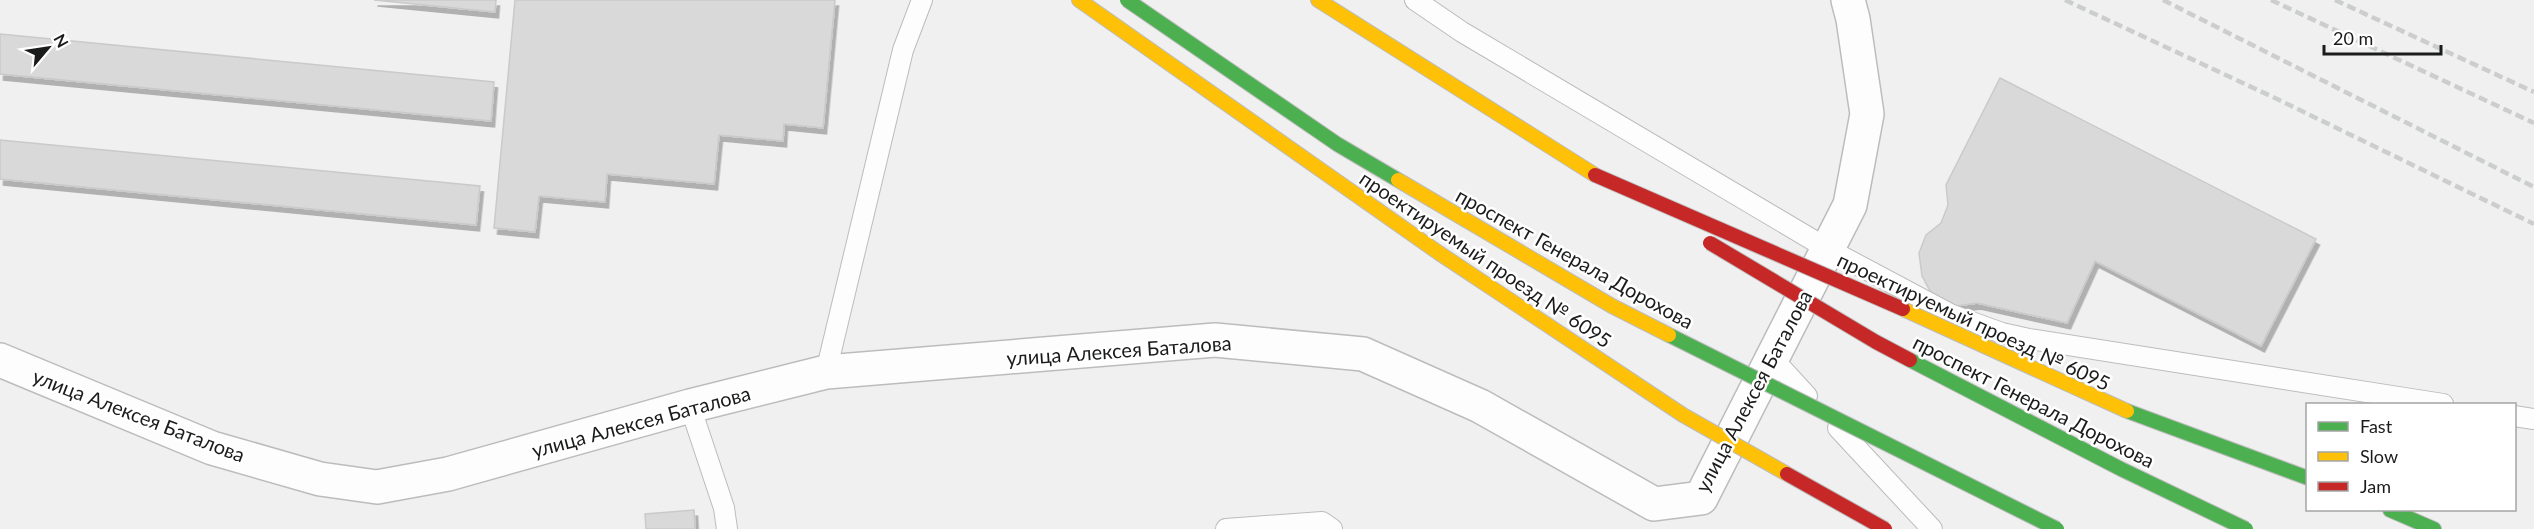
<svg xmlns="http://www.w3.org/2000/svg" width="2534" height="529" viewBox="0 0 2534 529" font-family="Lato,sans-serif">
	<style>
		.building { fill: #d9d9d9; stroke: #cacaca; stroke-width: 1.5; filter: url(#shadow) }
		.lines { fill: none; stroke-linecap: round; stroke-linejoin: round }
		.lane-casing { stroke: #bcbcbd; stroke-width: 22 }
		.street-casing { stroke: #bcbcbd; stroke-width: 36 }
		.fast-casing { stroke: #bcbcbd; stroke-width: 16 }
		.slow-casing { stroke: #bcbcbd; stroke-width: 16 }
		.lane { stroke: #fdfdfd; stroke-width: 20 }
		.street { stroke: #fdfdfd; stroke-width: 33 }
		.fast { stroke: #4caf50; stroke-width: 14 }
		.slow { stroke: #ffc107; stroke-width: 14 }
		.rail { stroke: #cccdcd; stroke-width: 4.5; stroke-dasharray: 9 4.5; stroke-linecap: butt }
		.fast-bridge-casing { stroke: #bcbcbd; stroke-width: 16; stroke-linecap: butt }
		.slow-bridge-casing { stroke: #bcbcbd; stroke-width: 16; stroke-linecap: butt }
		.jam-bridge-casing { stroke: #bcbcbd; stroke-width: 16; stroke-linecap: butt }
		.fast-bridge { stroke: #4caf50; stroke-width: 14 }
		.slow-bridge { stroke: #ffc107; stroke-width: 14 }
		.jam-bridge { stroke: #c62828; stroke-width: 14 }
		.labels { text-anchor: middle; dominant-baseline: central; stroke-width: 5; stroke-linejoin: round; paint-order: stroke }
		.street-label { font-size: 20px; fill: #1a1b1b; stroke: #fff }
	</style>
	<defs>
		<filter id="shadow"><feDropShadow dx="3.5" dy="6" stdDeviation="0" flood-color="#0004"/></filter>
	</defs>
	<rect width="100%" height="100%" fill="#f0f0f1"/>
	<g class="building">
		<path d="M374,0H496L495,12Z"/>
		<path d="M515,0H835L823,128L784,124L783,141L719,135L714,184L607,174L605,202L539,196L535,232L494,228Z"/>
		<path d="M0,34L494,82L491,121L0,74Z"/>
		<path d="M2000,78L2316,239L2261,346L2095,261L2067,323L1977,303L1956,306L1933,296L1922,276L1919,253L1926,235L1941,223L1948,205L1946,185Z"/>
		<path d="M0,140L480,186L476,225L0,179Z"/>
		<path d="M694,510L695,529H646L645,514Z"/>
	</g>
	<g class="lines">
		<g class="lane-casing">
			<g id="lane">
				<path d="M1415,0L1462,32L1828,249L1952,315L2002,333L2029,339L2443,404"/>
				<path d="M1772,358L1807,396"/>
				<path d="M826,372L903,50L922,0"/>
				<path d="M690,406L724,508L727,529"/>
				<path d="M2514,416L2534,419"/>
				<path d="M1838,428L1932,529"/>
				<path d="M1226,529L1322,522L1332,529"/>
			</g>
		</g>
		<g class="street-casing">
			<path id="street" d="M0,360L212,448L320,479L377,487L448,474L690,406L826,372L1215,340L1363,354L1480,406L1654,504L1701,498L1850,205L1867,114L1853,19L1848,0"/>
		</g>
		<g class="fast-casing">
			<path id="fast" d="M2390,510L2434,529"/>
		</g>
		<g class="slow-casing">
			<g id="slow">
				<path d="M1079,0L1439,253"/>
				<path d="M1318,0L1595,175"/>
			</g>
		</g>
		<use href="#lane" class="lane"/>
		<use href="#street" class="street"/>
		<use href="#fast" class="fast"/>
		<use href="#slow" class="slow"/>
		<g class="rail">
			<path d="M2065,0L2275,98L2534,224"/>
			<path d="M2163,0L2534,187"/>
			<path d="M2271,0L2534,123"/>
			<path d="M2335,0L2534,92"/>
		</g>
		<g class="fast-bridge-casing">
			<g id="fast-bridge">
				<path d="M1127,0L1337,144L1398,180"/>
				<path d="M1669,335L2057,529"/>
				<path d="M1910,360L2121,469L2246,529"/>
				<path d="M2127,411L2308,478"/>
			</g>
		</g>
		<g class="slow-bridge-casing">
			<g id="slow-bridge">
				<path d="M1398,180L1612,306L1669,335"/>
				<path d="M1439,253L1683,415L1787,474"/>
				<path d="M1903,309L2127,411"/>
			</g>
		</g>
		<g class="jam-bridge-casing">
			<g id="jam-bridge">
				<path d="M1595,175L1903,309"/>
				<path d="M1710,243L1876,342L1910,360"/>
				<path d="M1787,474L1885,529"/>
			</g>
		</g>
		<use href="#fast-bridge" class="fast-bridge"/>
		<use href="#slow-bridge" class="slow-bridge"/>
		<use href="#jam-bridge" class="jam-bridge"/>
	</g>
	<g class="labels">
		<g class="street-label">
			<text transform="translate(1575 258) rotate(29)">проспект Генерала Дорохова</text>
			<text transform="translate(1486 259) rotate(34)">проектируемый проезд № 6095</text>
			<text transform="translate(1974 321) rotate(25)">проектируемый проезд № 6095</text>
			<text transform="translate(1119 350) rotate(-4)">улица Алексея Баталова</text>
			<text transform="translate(1753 391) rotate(-62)">улица Алексея Баталова</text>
			<text transform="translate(2034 401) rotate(27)">проспект Генерала Дорохова</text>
			<text transform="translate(139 415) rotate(21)">улица Алексея Баталова</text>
			<text transform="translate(641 421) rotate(-15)">улица Алексея Баталова</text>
		</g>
	</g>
	<rect x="2306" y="403" width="210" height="108" fill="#ffffff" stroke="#a3a4a4" stroke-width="1.5"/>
	<rect x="2318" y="422" width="30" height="9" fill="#4caf50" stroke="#a3a4a4" stroke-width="1.5"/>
	<text x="2360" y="433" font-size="18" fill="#1a1b1b">Fast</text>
	<rect x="2318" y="452" width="30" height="9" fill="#ffc107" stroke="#a3a4a4" stroke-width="1.5"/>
	<text x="2360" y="463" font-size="18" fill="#1a1b1b">Slow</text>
	<rect x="2318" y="482" width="30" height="9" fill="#c62828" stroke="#a3a4a4" stroke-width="1.5"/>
	<text x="2360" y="493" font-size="18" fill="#1a1b1b">Jam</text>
	<g transform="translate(48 48) rotate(61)" stroke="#ffffff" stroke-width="4.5" paint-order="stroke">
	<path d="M0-4.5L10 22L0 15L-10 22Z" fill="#1a1b1b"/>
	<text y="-9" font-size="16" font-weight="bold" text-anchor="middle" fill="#1a1b1b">N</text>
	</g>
	<path d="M2324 45v9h117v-9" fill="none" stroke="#1a1b1b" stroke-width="3"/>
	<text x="2333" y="45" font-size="18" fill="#1a1b1b" stroke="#ffffff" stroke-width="4.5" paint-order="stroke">20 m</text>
</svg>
